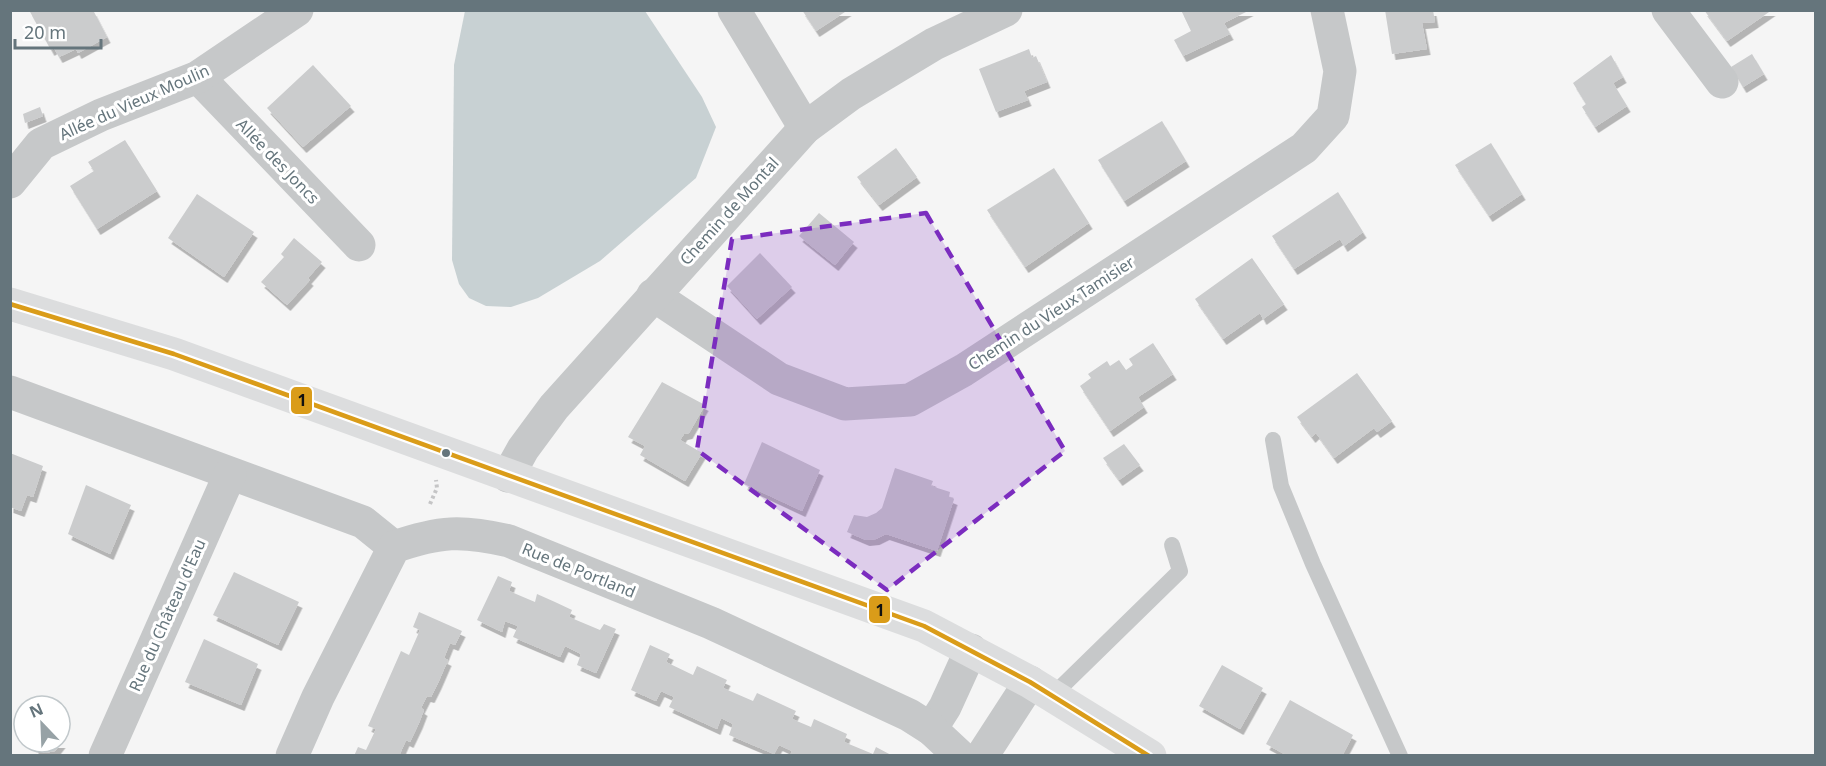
<svg xmlns="http://www.w3.org/2000/svg" width="1826" height="766" viewBox="0 0 1826 766" font-family="'Noto Sans',sans-serif">
	<style>
		.water { fill: #c8d1d3 }
		.building { fill: #cbcccd; filter: url(#shadow) }
		.lines { fill: none; stroke-linecap: round; stroke-linejoin: round }
		.path { stroke: #c5c5c6; stroke-width: 4; stroke-dasharray: 3 3; stroke-linecap: butt }
		.service { stroke: #c6c8c9; stroke-width: 16 }
		.minor { stroke: #c6c8c9; stroke-width: 33 }
		.primary { stroke: #dcddde; stroke-width: 33 }
		.bus-1-casing { stroke: #fff; stroke-width: 9 }
		.bus-1 { stroke: #da9c19; stroke-width: 4.5 }
		.marked { fill: #7b2cbf; fill-opacity: 0.2; stroke: #7b2cbf; stroke-width: 4.5; stroke-dasharray: 12 8; stroke-linejoin: round }
		.bus-dot { fill: #65757c; stroke: #fff; stroke-width: 2 }
		.labels { text-anchor: middle; dominant-baseline: central; stroke-width: 6; stroke-linejoin: round; paint-order: stroke }
		.street-label { font-size: 16px; fill: #65757c; stroke: #fff }
		.line-badge { stroke: #fff; stroke-width: 2 }
		.pale-badge-label { font-size: 16px; text-anchor: middle; font-weight: bold; fill: #111 }
	</style>
	<defs>
		<filter id="shadow"><feDropShadow dx="3.5" dy="6" stdDeviation="0" flood-color="#0004"/></filter>
	</defs>
	<rect width="100%" height="100%" fill="#f5f5f5"/>
	<path class="water" d="M465,11H645L702,97L716,127L696,178L600,261L538,298L511,307L486,306L469,298L459,284L452,260L454,65Z"/>
	<g class="building">
		<path d="M29,10H93L107,37L78,53L76,49L59,57L54,48L51,50Z"/>
		<path d="M802,10H848L816,31Z"/>
		<path d="M1181,10H1250L1224,23L1230,34L1183,56L1174,40L1191,31Z"/>
		<path d="M1385,10H1433L1435,22L1422,23L1427,49L1392,54Z"/>
		<path d="M1704,10H1772L1727,41Z"/>
		<path d="M1029,49L1032,58L1036,56L1047,82L1024,91L1028,100L996,112L979,69Z"/>
		<path d="M1752,54L1764,74L1743,87L1731,67Z"/>
		<path d="M1611,55L1623,77L1613,83L1627,106L1595,127L1582,107L1586,104L1573,83Z"/>
		<path d="M313,65L351,106L303,147L267,108Z"/>
		<path d="M40,107L43,116L25,123L23,114Z"/>
		<path d="M1162,121L1186,161L1124,201L1098,160Z"/>
		<path d="M125,140L157,191L97,229L70,186L94,171L88,162Z"/>
		<path d="M1491,143L1522,194L1489,216L1455,165Z"/>
		<path d="M896,148L917,177L879,205L857,177Z"/>
		<path d="M1054,168L1089,223L1025,267L987,210Z"/>
		<path d="M1338,192L1363,232L1344,246L1340,239L1294,269L1272,236Z"/>
		<path d="M197,194L254,232L224,277L168,238Z"/>
		<path d="M819,213L854,242L835,265L799,236Z"/>
		<path d="M294,238L322,262L308,278L310,280L287,305L261,282L284,257L281,254Z"/>
		<path d="M760,253L792,287L757,319L727,286Z"/>
		<path d="M1252,258L1284,304L1263,319L1260,313L1223,339L1195,299Z"/>
		<path d="M1153,343L1173,374L1138,397L1144,407L1110,431L1080,386L1091,378L1088,374L1107,361L1110,366L1119,360L1126,370L1133,365L1129,359Z"/>
		<path d="M1357,373L1392,421L1377,432L1374,428L1334,458L1316,433L1312,437L1297,417Z"/>
		<path d="M662,382L705,405L689,433L684,434L680,440L702,453L685,481L640,455L645,446L628,437Z"/>
		<path d="M762,442L820,470L802,511L744,484Z"/>
		<path d="M1124,444L1140,465L1119,480L1103,458Z"/>
		<path d="M10,453L43,466L33,497L27,495L21,511L10,507Z"/>
		<path d="M895,468L933,481L931,486L950,492L949,497L954,499L937,551L886,534L876,539L866,540L847,532L854,515L867,517L876,513L882,508Z"/>
		<path d="M86,485L131,505L110,554L68,534Z"/>
		<path d="M234,572L299,602L278,645L213,615Z"/>
		<path d="M498,576L512,582L509,591L535,602L537,594L555,602L572,610L569,617L600,630L604,624L616,629L596,673L577,665L581,654L565,646L560,657L513,637L518,626L505,621L502,632L477,620Z"/>
		<path d="M419,612L462,631L455,645L450,643L444,658L448,660L438,683L431,697L427,696L421,708L424,710L419,723L410,742L406,740L399,756H354L358,747L366,750L376,729L368,726L401,651L409,655L420,630L413,627Z"/>
		<path d="M204,639L258,664L241,705L185,682Z"/>
		<path d="M650,645L670,654L666,662L693,675L697,666L727,680L723,688L753,701L757,693L796,711L792,719L811,727L814,719L847,734L844,742L873,754L876,747L893,756H790L792,751L779,745L774,754L729,735L733,724L721,718L717,729L669,707L674,697L661,691L656,701L631,690Z"/>
		<path d="M1222,665L1263,688L1240,729L1199,706Z"/>
		<path d="M1290,700L1353,735L1342,756H1288L1266,744Z"/>
		<path d="M32,742H62L55,751L45,753L36,749Z"/>
	</g>
	<g class="lines">
		<path class="path" d="M430,504L437,488L436,480"/>
		<g class="service">
			<path d="M1273,440L1281,486L1313,564L1400,756"/>
			<path d="M1053,695L1180,571L1172,545"/>
		</g>
		<g class="minor">
			<path d="M734,10L805,128"/>
			<path d="M1668,10L1722,82"/>
			<path d="M198,77L359,245"/>
			<path d="M10,182L41,144L101,115L198,77L297,10"/>
			<path d="M653,295L779,379L845,404L910,400L964,370L1304,148L1333,116L1340,71L1327,10"/>
			<path d="M10,392L363,522L394,547"/>
			<path d="M508,476L523,449L554,407L805,128L851,94L934,44L1006,10"/>
			<path d="M931,729L945,707L971,650"/>
			<path d="M105,756L230,474"/>
			<path d="M292,756L318,697L394,547C440,531 462,530 509,541L711,623L909,715L931,729L960,756"/>
			<path d="M982,756L1030,682"/>
		</g>
		<path class="primary" d="M10,304L174,354L924,626L1030,682L1150,756"/>
		<g class="bus-1-casing">
			<path id="bus-1" d="M10,304L174,354L924,626L1030,682L1149,756"/>
		</g>
		<use href="#bus-1" class="bus-1"/>
	</g>
	<path class="marked" d="M926,213L1065,451L887,590L697,450L732,239Z"/>
	<circle class="bus-dot" cx="446" cy="453" r="5"/>
	<g class="labels">
		<g class="street-label">
			<text transform="translate(134 102) rotate(-24)">Allée du Vieux Moulin</text>
			<text transform="translate(278 161) rotate(46)">Allée des Joncs</text>
			<text transform="translate(729 211) rotate(-48)">Chemin de Montal</text>
			<text transform="translate(1051 313) rotate(-33)">Chemin du Vieux Tamisier</text>
			<text transform="translate(579 570) rotate(22)">Rue de Portland</text>
			<text transform="translate(167 615) rotate(-66)">Rue du Château d'Eau</text>
		</g>
	</g>
	<g class="line-badge">
		<rect x="290" y="386" width="23" height="29" rx="6" fill="#da9c19"/>
		<rect x="868" y="595" width="23" height="29" rx="6" fill="#da9c19"/>
	</g>
	<g class="pale-badge-label">
		<text x="302" y="406">1</text>
		<text x="880" y="616">1</text>
	</g>
	<rect width="1826" height="766" fill="none" stroke="#65757c" stroke-width="24"/>
	<g transform="translate(42 724) rotate(337)"><circle r="28" fill="#ffffff" stroke="#c1c8cb" stroke-width="1.5"/>
	<path d="M0-4.5L10 22L0 15L-10 22Z" fill="#97a2a6"/>
	<text y="-9" font-size="16" font-weight="bold" text-anchor="middle" fill="#65757c">N</text>
	</g>
	<path d="M15 39v9h86v-9" fill="none" stroke="#65757c" stroke-width="3"/>
	<text x="24" y="39" font-size="18" fill="#65757c" stroke="#ffffff" stroke-width="4.5" paint-order="stroke">20 m</text>
</svg>
